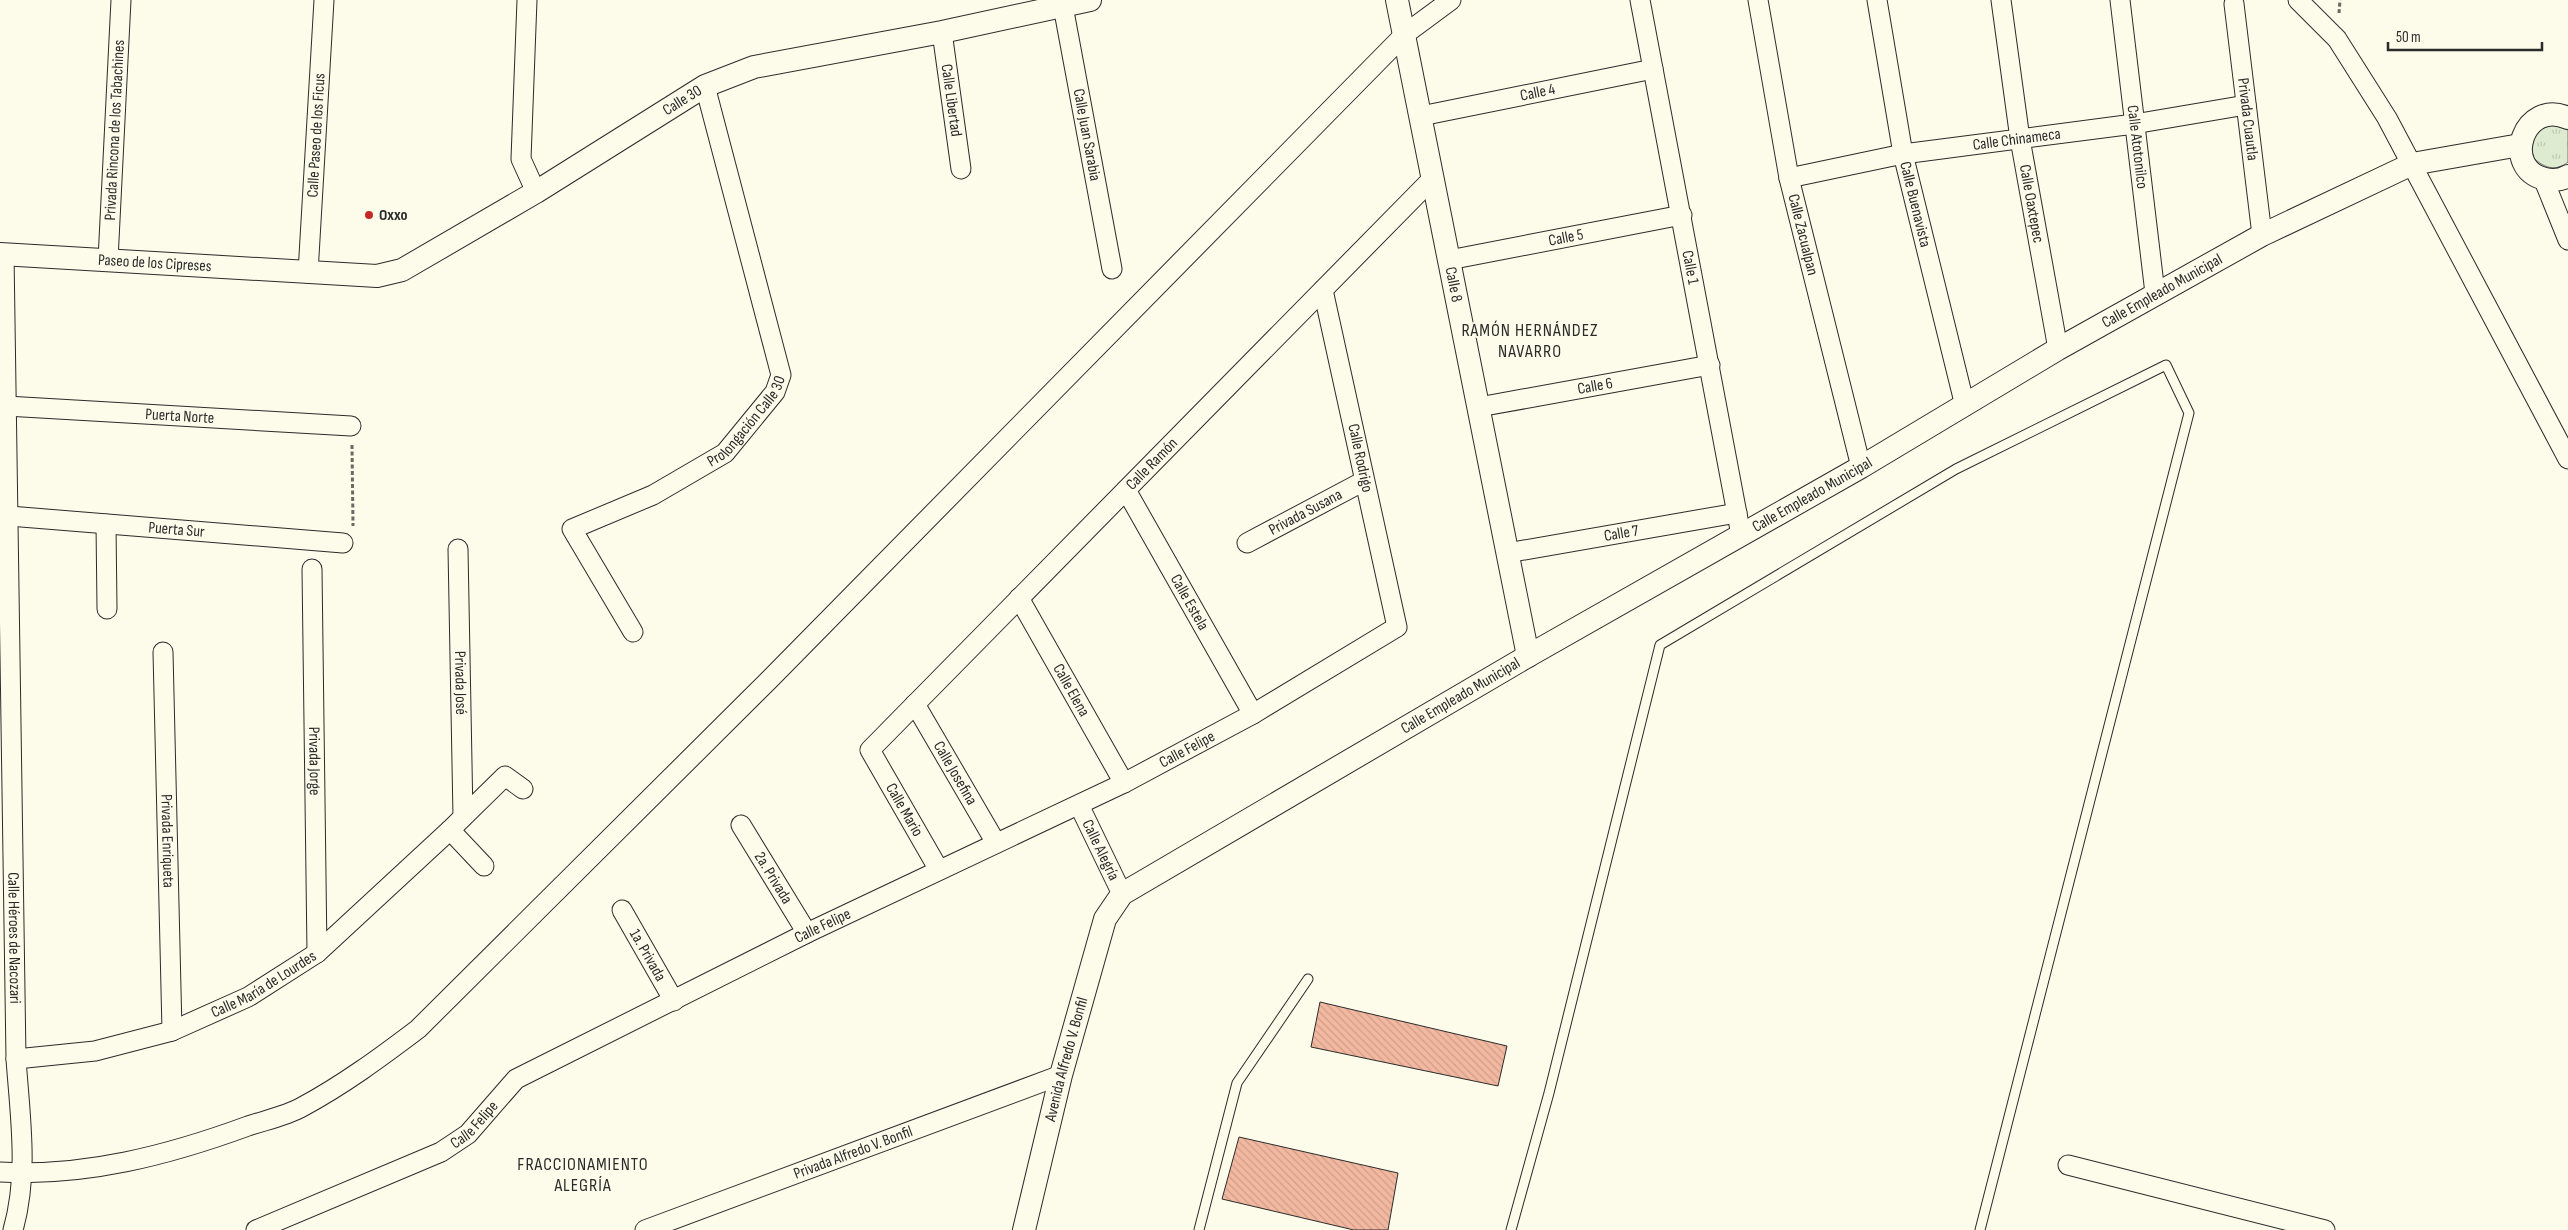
<svg xmlns="http://www.w3.org/2000/svg" width="2568" height="1230" viewBox="0 0 2568 1230" font-family="'Sofia Sans Condensed',sans-serif">
	<style>
		.grass { fill: url(#grass-tufts); stroke: #74746e }
		.building { fill: url(#building-back-hatch); stroke: #2b2b2b }
		.lines { fill: none; stroke-linecap: round; stroke-linejoin: round }
		.service-casing { stroke: #2b2b2b; stroke-width: 11 }
		.minor-casing { stroke: #2b2b2b; stroke-width: 21 }
		.tertiary-casing { stroke: #2b2b2b; stroke-width: 24 }
		.path { stroke: #6a6964; stroke-width: 3; stroke-dasharray: 4 2.5; stroke-linecap: butt }
		.service { stroke: #fdfbea; stroke-width: 9 }
		.minor { stroke: #fdfbea; stroke-width: 19 }
		.tertiary { stroke: #fdfbea; stroke-width: 22 }
		.poi-dot { fill: #c62828; stroke: #fdfbea; stroke-width: 2 }
		.labels { text-anchor: middle; dominant-baseline: central; stroke-width: 4; stroke-linejoin: round; paint-order: stroke }
		.street-label { font-size: 16px; fill: #2b2b2b; stroke: #fdfbea }
		.poi-label { font-size: 16px; font-weight: bold; fill: #2b2b2b; stroke: #fdfbea; text-anchor: start }
		.neighbourhood-label { font-size: 18px; letter-spacing: 1px; fill: #2b2b2b; stroke: #fdfbea }
	</style>
	<defs>
		<pattern id="grass-tufts" width="24" height="20" patternUnits="userSpaceOnUse" patternTransform="scale(1.25)"><rect width="24" height="20" fill="#deebd1"/><path d="M3 7l-1-3M5 7V3M7 7l1-3M15 17l-1-3M17 17v-4M19 17l1-3" fill="none" stroke="#bfcab4"/></pattern>
		<pattern id="building-back-hatch" width="6" height="6" patternUnits="userSpaceOnUse" patternTransform="scale(1.25)"><rect width="6" height="6" fill="#f2b8a0"/><path d="M-1 5l2 2M0 0l6 6M5-1l2 2" fill="none" stroke="#d09e8a"/></pattern>
	</defs>
	<rect width="100%" height="100%" fill="#fdfbea"/>
	<path class="grass" d="M2549,123L2568,130V162C2556,172 2543,168 2533,157C2530,136 2531,135 2549,123Z"/>
	<g class="building">
		<path d="M1320,1002L1507,1046L1498,1086L1311,1047Z"/>
		<path d="M1239,1137L1398,1173L1388,1230H1354L1222,1199Z"/>
	</g>
	<g class="lines">
		<g class="service-casing">
			<g id="service">
				<path d="M1199,1230L1237,1083L1308,979"/>
				<path d="M1511,1230L1549,1093L1660,645L1956,469L2166,365L2189,413L1980,1230"/>
			</g>
		</g>
		<g class="minor-casing">
			<g id="minor">
				<path d="M527,0L521,159L536,192"/>
				<path id="s1" d="M1640,0L1741,535"/>
				<path id="s2" d="M1758,0L1789,178L1861,467"/>
				<path id="s3" d="M1877,0L1903,154L1965,406"/>
				<path id="s4" d="M2001,0L2020,139L2058,349"/>
				<path id="s5" d="M2120,0L2155,293"/>
				<path d="M2298,0L2337,39L2387,118L2568,459"/>
				<path id="s6" d="M2234,4L2262,235"/>
				<path id="s7" d="M1063,6L1112,269"/>
				<path id="s8" d="M942,32L961,169"/>
				<path id="s9" d="M1421,116L1653,69"/>
				<path id="s10" d="M1789,178L1903,154L2134,124L2246,105"/>
				<path d="M2543,178L2568,240"/>
				<path id="s11" d="M4,254L16,1059C20,1116 29,1174 13,1230"/>
				<path id="s12" d="M108,260L121,0"/>
				<path id="s13" d="M1449,260L1682,215"/>
				<path id="s14" d="M308,273L324,0"/>
				<path id="s15" d="M6,406L351,426"/>
				<path id="s16" d="M1479,407L1710,365"/>
				<path id="s17" d="M1126,490L1253,714"/>
				<path id="s18" d="M9,516L343,543"/>
				<path d="M106,524L107,609"/>
				<path id="s19" d="M1247,543L1364,481"/>
				<path id="s20" d="M458,549L463,817"/>
				<path id="s21" d="M1507,553L1737,513"/>
				<path id="s22" d="M312,569L317,953"/>
				<path id="s23" d="M1019,598L1124,783"/>
				<path id="s24" d="M633,632L572,529L653,495L725,453L775,392L781,375L705,86"/>
				<path id="s25" d="M163,652L172,1031"/>
				<path id="s26" d="M915,704L996,843"/>
				<path id="s27" d="M1079,805L1122,894"/>
				<path id="s28" d="M741,825L807,933"/>
				<path d="M450,830L484,866"/>
				<path id="s29" d="M939,870L870,750L1433,178"/>
				<path id="s30" d="M622,910L674,1001"/>
				<path id="s31" d="M16,1059L95,1051L172,1031L248,997L317,953L450,830L505,776L523,789"/>
				<path d="M2068,1165L2325,1230"/>
				<path d="M0,1172C85,1177 169,1155 248,1126C266,1120 286,1116 302,1107C343,1085 381,1057 418,1029L770,679L1405,34L1451,0"/>
				<path id="s32" d="M256,1230L441,1152L468,1134L516,1079L807,933L1124,783L1253,714L1397,627L1323,290"/>
				<path id="s33" d="M645,1230L1061,1075"/>
			</g>
		</g>
		<g class="tertiary-casing">
			<g id="tertiary">
				<path id="s34" d="M1397,0L1528,656"/>
				<path d="M2568,118C2524,98 2500,168 2545,179C2553,181 2561,180 2568,176"/>
				<path id="s35" d="M0,254L377,276L402,270L536,192L705,86L754,67L942,32L1090,0"/>
				<path id="s36" d="M1024,1230L1061,1075L1105,919L1122,894L1528,656L1861,467L2058,349L2262,235L2412,164L2520,145"/>
			</g>
		</g>
		<g class="path">
			<path d="M2339,13L2340,0"/>
			<path d="M352,445L353,526"/>
		</g>
		<use href="#service" class="service"/>
		<use href="#minor" class="minor"/>
		<use href="#tertiary" class="tertiary"/>
	</g>
	<circle class="poi-dot" cx="369" cy="215" r="5"/>
	<g class="labels">
		<g class="street-label">
			<text stroke="none"><textPath href="#s9" startOffset="119">Calle 4</textPath></text>
			<text stroke="none"><textPath href="#s35" startOffset="731">Calle 30</textPath></text>
			<text stroke="none"><textPath href="#s8" startOffset="69">Calle Libertad</textPath></text>
			<text stroke="none"><textPath href="#s6" startOffset="116">Privada Cuautla</textPath></text>
			<text stroke="none"><textPath href="#s12" startOffset="130">Privada Rincona de los Tabachines</textPath></text>
			<text stroke="none"><textPath href="#s7" startOffset="131">Calle Juan Sarabia</textPath></text>
			<text stroke="none"><textPath href="#s14" startOffset="138">Calle Paseo de los Ficus</textPath></text>
			<text stroke="none"><textPath href="#s10" startOffset="231">Calle Chinameca</textPath></text>
			<text stroke="none"><textPath href="#s5" startOffset="148">Calle Atotonilco</textPath></text>
			<text stroke="none"><textPath href="#s3" startOffset="208">Calle Buenavista</textPath></text>
			<text stroke="none"><textPath href="#s4" startOffset="206">Calle Oaxtepec</textPath></text>
			<text stroke="none"><textPath href="#s2" startOffset="239">Calle Zacualpan</textPath></text>
			<text stroke="none"><textPath href="#s13" startOffset="119">Calle 5</textPath></text>
			<text stroke="none"><textPath href="#s35" startOffset="155">Paseo de los Cipreses</textPath></text>
			<text stroke="none"><textPath href="#s1" startOffset="272">Calle 1</textPath></text>
			<text stroke="none"><textPath href="#s34" startOffset="290">Calle 8</textPath></text>
			<text stroke="none"><textPath href="#s36" startOffset="1554">Calle Empleado Municipal</textPath></text>
			<text stroke="none"><textPath href="#s16" startOffset="118">Calle 6</textPath></text>
			<text stroke="none"><textPath href="#s15" startOffset="174">Puerta Norte</textPath></text>
			<text stroke="none"><textPath href="#s24" startOffset="329">Prolongación Calle 30</textPath></text>
			<text transform="translate(1360 458) rotate(78)">Calle Rodrigo</text>
			<text stroke="none"><textPath href="#s29" startOffset="540">Calle Ramón</textPath></text>
			<text stroke="none"><textPath href="#s36" startOffset="1149">Calle Empleado Municipal</textPath></text>
			<text stroke="none"><textPath href="#s19" startOffset="66">Privada Susana</textPath></text>
			<text stroke="none"><textPath href="#s18" startOffset="168">Puerta Sur</textPath></text>
			<text stroke="none"><textPath href="#s21" startOffset="116">Calle 7</textPath></text>
			<text stroke="none"><textPath href="#s17" startOffset="129">Calle Estela</textPath></text>
			<text stroke="none"><textPath href="#s20" startOffset="134">Privada José</textPath></text>
			<text stroke="none"><textPath href="#s23" startOffset="106">Calle Elena</textPath></text>
			<text stroke="none"><textPath href="#s36" startOffset="744">Calle Empleado Municipal</textPath></text>
			<text stroke="none"><textPath href="#s32" startOffset="1054">Calle Felipe</textPath></text>
			<text stroke="none"><textPath href="#s22" startOffset="192">Privada Jorge</textPath></text>
			<text stroke="none"><textPath href="#s26" startOffset="80">Calle Josefina</textPath></text>
			<text transform="translate(904 810) rotate(60)">Calle Mario</text>
			<text stroke="none"><textPath href="#s25" startOffset="189">Privada Enriqueta</textPath></text>
			<text stroke="none"><textPath href="#s27" startOffset="50">Calle Alegría</textPath></text>
			<text stroke="none"><textPath href="#s28" startOffset="62">2a. Privada</textPath></text>
			<text stroke="none"><textPath href="#s32" startOffset="649">Calle Felipe</textPath></text>
			<text stroke="none"><textPath href="#s11" startOffset="684">Calle Héroes de Nacozari</textPath></text>
			<text stroke="none"><textPath href="#s30" startOffset="52">1a. Privada</textPath></text>
			<text stroke="none"><textPath href="#s31" startOffset="262">Calle María de Lourdes</textPath></text>
			<text stroke="none"><textPath href="#s36" startOffset="176">Avenida Alfredo V. Bonfil</textPath></text>
			<text stroke="none"><textPath href="#s32" startOffset="244">Calle Felipe</textPath></text>
			<text stroke="none"><textPath href="#s33" startOffset="222">Privada Alfredo V. Bonfil</textPath></text>
		</g>
		<g class="poi-label">
			<text x="379" y="215">Oxxo</text>
		</g>
		<g class="neighbourhood-label">
			<text x="1530" y="330">RAMÓN HERNÁNDEZ<tspan x="1530" dy="21">NAVARRO</tspan></text>
			<text x="583" y="1164">FRACCIONAMIENTO<tspan x="583" dy="21">ALEGRÍA</tspan></text>
		</g>
	</g>
	<path d="M2388 42v8h154v-8" fill="none" stroke="#2b2b2b" stroke-width="2.5"/>
	<text x="2396" y="42" font-size="15" fill="#2b2b2b" stroke="#fdfbea" stroke-width="4" paint-order="stroke">50 m</text>
</svg>
